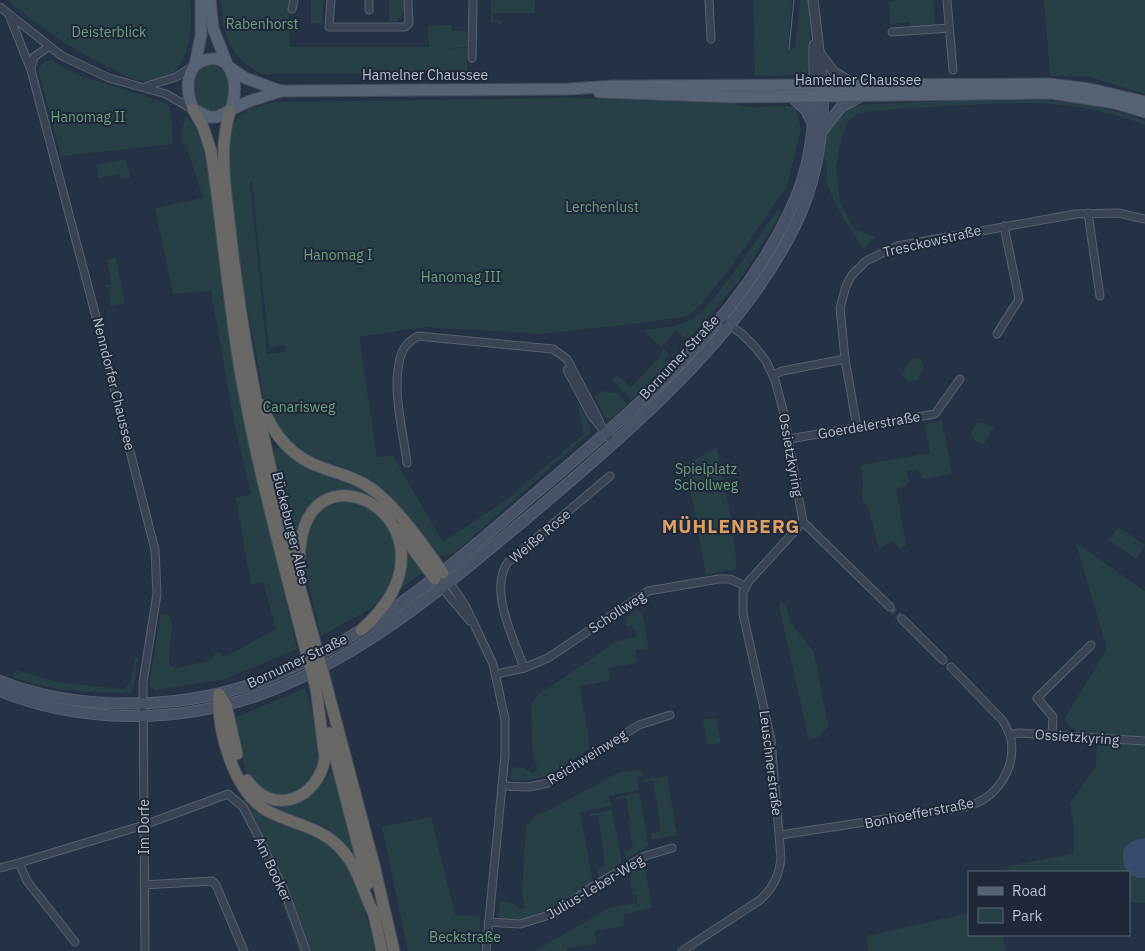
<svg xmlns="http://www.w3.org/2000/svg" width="1145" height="951" viewBox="0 0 1145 951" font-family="'IBM Plex Sans',sans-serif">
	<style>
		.green { fill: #274045; fill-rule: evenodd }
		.water { fill: #374b6d }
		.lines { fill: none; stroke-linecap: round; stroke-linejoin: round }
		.minor-tunnel { stroke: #3b4659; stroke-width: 7; stroke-dasharray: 7 3.5; stroke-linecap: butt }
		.minor-casing { stroke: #586171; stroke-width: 9 }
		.tertiary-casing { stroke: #586171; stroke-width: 11 }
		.secondary-casing { stroke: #586171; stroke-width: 12 }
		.primary-casing { stroke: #434c5d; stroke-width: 13 }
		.trunk-casing { stroke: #444e5e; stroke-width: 13 }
		.minor { stroke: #394354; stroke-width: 7 }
		.tertiary { stroke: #394354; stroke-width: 9 }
		.secondary { stroke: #475267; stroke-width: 10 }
		.primary { stroke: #576274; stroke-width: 11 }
		.trunk { stroke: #696865; stroke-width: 11 }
		.tram { stroke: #5b677b; stroke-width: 1 }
		.trunk-bridge-casing { stroke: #444e5e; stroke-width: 13; stroke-linecap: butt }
		.trunk-bridge { stroke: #696865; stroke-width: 11 }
		.labels { text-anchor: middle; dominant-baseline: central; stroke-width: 4; stroke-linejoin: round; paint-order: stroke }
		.park-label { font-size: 14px; fill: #6ca07b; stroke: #1e2839 }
		.street-label { font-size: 14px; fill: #b7becd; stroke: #1e2839 }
		.district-label { font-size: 19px; font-weight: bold; letter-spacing: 1px; fill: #de9e61; stroke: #1e2839 }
	</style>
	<rect width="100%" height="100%" fill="#253145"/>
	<g class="green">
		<path d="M8,0H190C194,34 189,86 141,80C128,79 117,71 106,66C67,46 40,28 8,0Z"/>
		<path d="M221,0H291L288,3L290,47H429L428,26L451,25L452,31H467L468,47L435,49L467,48V74H262C228,56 223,36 221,0Z"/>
		<path d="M311,0H323L322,24L311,23Z"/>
		<path d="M389,0H406V5L398,21H389Z"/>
		<path d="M491,0H535V13H493V21H501V24H498V22H491Z"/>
		<path d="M753,0H792L788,49L795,48L800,0H809L810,66L804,75L755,76Z"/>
		<path d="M898,0H933L936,28H911L909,22L890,24L889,2Z"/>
		<path d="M1044,0H1145V94L1090,77L1050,76Z"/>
		<path d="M51,60L78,75L163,102L170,107L173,144L61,156L38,70L44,62Z"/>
		<path d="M210,64C230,67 235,93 224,108C210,116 193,109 192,92C192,86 194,78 194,72Z"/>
		<path d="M567,98L727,103L750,107L791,106L796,108L801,129L787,186L734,263L700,306L688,316L649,322L540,334L425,327L359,337L377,457L393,456L443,542L503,502L584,434L578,408L581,407L592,431L454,553L439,557L383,492L368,480L360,474L313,457L294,446L279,430L265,404L250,320L240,282L227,151L231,129L238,117L250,108L275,102ZM250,182H252L269,348L285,345L286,352L267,354Z"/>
		<path d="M984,99C1042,99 1090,100 1145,121V125C1081,99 1018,101 950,106C920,107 889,109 859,113L849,120L842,136L836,166L840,201L854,229L875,237L863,248C850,228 834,206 827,183C825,173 830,166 824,157L827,134L834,120L846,109L857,105Z"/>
		<path d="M186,116L199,131L206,153L226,321L244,421L297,649L225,679L156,690L149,686L161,614H168C177,624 166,651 170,666L176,668L212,660L215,653L221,652L222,657L227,656L276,629L263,582L251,585L236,498L251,494L235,427L211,291L173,294L155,208L203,198L186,145H182L181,132Z"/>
		<path d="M126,159L130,178L121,180L120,174L99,178L96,165Z"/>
		<path d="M778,209L780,213L778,219L741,278L690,338H685L676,330L661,347L643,330C657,328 675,328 689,321C713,308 760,234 778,209Z"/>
		<path d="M116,258L125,303L110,306L109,287L106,288L105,285L112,284L107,260Z"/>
		<path d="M663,348L669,354L664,359L668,363L631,400L611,378L617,375L631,387L659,358Z"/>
		<path d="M912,358L921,359L924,368L917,380L908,381L901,375Z"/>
		<path d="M606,390L608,393L617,392L627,404L611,419L604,416L595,396Z"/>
		<path d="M942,421L952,474L923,479L918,469L906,471L909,481L906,486L896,489L906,545L900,549L893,540L879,549L868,507C859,499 863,491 863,481C863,476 861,470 860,465L930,453L925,424Z"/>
		<path d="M977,423H984L994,428L983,445L975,440L971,432Z"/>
		<path d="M280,445L364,487L396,518L431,565L384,507C366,493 356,490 334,497C304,506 296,521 296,552L271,456Z"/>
		<path d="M717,447L733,529L737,569L706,575L686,465Z"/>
		<path d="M339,501L363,503L388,524L396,550V568L384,601L321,636L304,565L305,536L320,510Z"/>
		<path d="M1118,527L1145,545L1136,559L1109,540Z"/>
		<path d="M402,541L425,570L396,593L404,566Z"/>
		<path d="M1076,543L1145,591V737L1077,732L1064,719L1107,649Z"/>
		<path d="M781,602L786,605L790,622L814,652L828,726L819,737L809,740L779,606Z"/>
		<path d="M636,611L642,612L649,650H635L637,663L608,668L610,681L580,686L590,748C561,767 548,783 511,780L512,767L525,768L527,771L530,770L532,773L538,770L533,757L531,702H534C535,695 541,691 547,689L617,641L637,637L636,630H633L632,625L627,626L626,618Z"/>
		<path d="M135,658H138L133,691L130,693C89,693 52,691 13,677L15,670L56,682L124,689L131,682Z"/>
		<path d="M305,688C311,710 323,736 319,759C314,793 276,810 252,782C242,771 239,739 236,724L237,717Z"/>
		<path d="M716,718L721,743L707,745L703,720Z"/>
		<path d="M1097,740L1145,744V903L1129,902V872H1009L1007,866L1073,854L1074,829L1070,803L1096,766Z"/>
		<path d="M638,770L645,775L637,777L639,790L609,796L611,806L580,812L593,882C560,905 541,924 498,919L500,901L513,903L519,909L525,908L522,893L526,825L529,822H531L537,814L543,813L618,773Z"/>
		<path d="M332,771L356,852L345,847L326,827L266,805V801C306,807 307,800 332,771Z"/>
		<path d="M667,776L677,835L652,840L651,833L661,831L653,780L644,782L643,780Z"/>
		<path d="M639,793L649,845L626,860L624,851L633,849L628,821L630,820L626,798L616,799V797Z"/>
		<path d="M246,798L333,846L350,867L363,900L375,951H299L278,892L239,805Z"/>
		<path d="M612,810L622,863L599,877L597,868L605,866L598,815L590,816L589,814Z"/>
		<path d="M431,817L455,915L480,916V951H408L382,827Z"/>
		<path d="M644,861L652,908L623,914L624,926L594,931L596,944L567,948V951H535L609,908L637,903V895H633L629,870Z"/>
		<path d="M969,913V935H1002L1006,951H866L869,950L866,936Z"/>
	</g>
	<path class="water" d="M1145,838V878H1137L1127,872C1118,852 1123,841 1145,838Z"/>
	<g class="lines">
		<path class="minor-tunnel" d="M890,607L902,619"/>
		<g class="minor-casing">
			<g id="minor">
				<path d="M331,0L329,27H405L409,23L408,0"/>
				<path d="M709,0L711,39"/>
				<path d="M947,0L953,70"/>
				<path d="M0,7L62,56L109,78L166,94L192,109"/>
				<path d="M292,9L294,0"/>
				<path d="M369,10V0"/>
				<path d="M9,15L31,70L95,313L155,550L157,594L143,682L145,951"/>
				<path d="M892,32L949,28"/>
				<path d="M472,58L473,0"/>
				<path d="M31,69L34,57L48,47"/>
				<path d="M147,86L176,77L192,67"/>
				<path d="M1088,213L1100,296"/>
				<path d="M720,319L741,333L755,347L766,361L775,380L783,410L803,522L890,607"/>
				<path d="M997,334L1019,299L1004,226"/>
				<path d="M567,370L591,415L614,443"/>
				<path d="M773,375L782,371L845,359"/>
				<path d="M857,427L845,359L840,308L846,286L852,275L866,261L897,246L1076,214L1118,213L1145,219"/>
				<path d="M789,439L935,414L960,379"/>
				<path d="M407,463C403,429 390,385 402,352C405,344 412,340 418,336L553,349L567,359L598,418L602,429"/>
				<path d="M450,583L466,607L493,664L505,719V755L486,951"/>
				<path d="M443,589L470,621"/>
				<path d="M902,619L943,660"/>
				<path d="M951,667L1003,721L1010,735L1019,733L1145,741"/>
				<path d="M524,668C514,639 488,590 508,562L610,476"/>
				<path d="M497,674L524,668L548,658L648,591L719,579H730L745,586"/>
				<path d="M1052,735L1053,717L1037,698L1091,645"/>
				<path d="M502,786L529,787L548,783L639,725L670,715"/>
				<path d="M780,835L964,807C997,800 1018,767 1010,735"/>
				<path d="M0,868L19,863"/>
				<path d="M144,885L212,881L216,885L244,951"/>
				<path d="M488,922L520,924L556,913L592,887L645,856L672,848"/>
				<path d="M75,942L27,881L19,863L144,825L228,794L243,807L257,834L284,890L306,951"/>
				<path d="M682,951L760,900C773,888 779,876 781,858L771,740L743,614V592L749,581L803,522"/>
			</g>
		</g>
		<g class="tertiary-casing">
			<g id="tertiary">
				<path d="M813,0L823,84"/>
				<path d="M821,55L834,72L854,84"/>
				<path d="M814,84V45"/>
			</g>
		</g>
		<g class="secondary-casing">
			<g id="secondary">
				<path d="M791,96L806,110L812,122"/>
				<path d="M822,131L841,107L861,96"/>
				<path d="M0,681C75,711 176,710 252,684C362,645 450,567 537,492C634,409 741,323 794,202C809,167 815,126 814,88"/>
				<path d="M0,691C80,723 175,724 256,696C363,659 447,584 533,513C627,433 740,338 795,226C816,183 824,135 823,88"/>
			</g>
		</g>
		<g class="primary-casing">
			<g id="primary">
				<path d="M210,0L213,28L227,64"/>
				<path d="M195,65L201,35V0"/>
				<path d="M228,66L245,78L281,91"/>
				<path d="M599,92L733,97L1051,93L1115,103L1145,112"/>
				<path d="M230,111C242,84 230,43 195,65C185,79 187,93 193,109L209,117H217L247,102L281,91L569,89L614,86L1049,84L1090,89L1145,102"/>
			</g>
		</g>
		<g class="trunk-casing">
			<g id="trunk">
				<path d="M193,109L203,127L211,151C221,218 227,285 237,351C252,447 278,542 302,636"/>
				<path d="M230,111C217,153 227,196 231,238C246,372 276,502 312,632"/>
				<path d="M262,405C273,435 292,458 323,468C340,474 357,478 372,489C398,508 424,546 443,573"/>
				<path d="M398,529L435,579"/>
				<path d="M300,571C289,422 483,522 361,630"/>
				<path d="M326,684L374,865L394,951"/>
				<path d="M219,694C217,730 233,790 266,810C288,823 314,825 335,843C359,864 361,890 375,916"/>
				<path d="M219,694L226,705L237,754"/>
				<path d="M329,733L368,884"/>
				<path d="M247,780C273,818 318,799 325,758L316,688"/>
				<path d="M373,910L382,951"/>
			</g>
		</g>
		<use href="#minor" class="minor"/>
		<use href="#tertiary" class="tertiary"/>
		<use href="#secondary" class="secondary"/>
		<use href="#primary" class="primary"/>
		<use href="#trunk" class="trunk"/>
		<path class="tram" d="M789,49L794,0"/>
		<g class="trunk-bridge-casing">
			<g id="trunk-bridge">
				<path d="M312,632L326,684"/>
				<path d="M302,636L316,688"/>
			</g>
		</g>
		<use href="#trunk-bridge" class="trunk-bridge"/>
	</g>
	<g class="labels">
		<g class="park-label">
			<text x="262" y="24">Rabenhorst</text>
			<text x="109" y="32">Deisterblick</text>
			<text x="88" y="117">Hanomag II</text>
			<text x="602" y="207">Lerchenlust</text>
			<text x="338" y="255">Hanomag I</text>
			<text x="461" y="277">Hanomag III</text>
			<text x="299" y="407">Canarisweg</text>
			<text x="706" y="469">Spielplatz<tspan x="706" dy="16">Schollweg</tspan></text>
			<text x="465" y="937">Beckstraße</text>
		</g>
		<g class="street-label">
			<text x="425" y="75">Hamelner Chaussee</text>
			<text x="858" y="80">Hamelner Chaussee</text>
			<text transform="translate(932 241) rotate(-13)">Tresckowstraße</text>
			<text transform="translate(679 357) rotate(-47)">Bornumer Straße</text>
			<text transform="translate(114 384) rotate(76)">Nenndorfer Chaussee</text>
			<text transform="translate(869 425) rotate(-10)">Goerdelerstraße</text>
			<text transform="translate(791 455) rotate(80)">Ossietzkyring</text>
			<text transform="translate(291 528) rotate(76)">Bückeburger Allee</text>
			<text transform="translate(540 536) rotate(-40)">Weiße Rose</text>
			<text transform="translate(617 612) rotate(-33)">Schollweg</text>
			<text transform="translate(297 661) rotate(-25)">Bornumer Straße</text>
			<text transform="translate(1077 737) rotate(4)">Ossietzkyring</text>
			<text transform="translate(587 757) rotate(-32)">Reichweinweg</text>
			<text transform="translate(771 763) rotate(83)">Leuschnerstraße</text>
			<text transform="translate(919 813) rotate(-11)">Bonhoefferstraße</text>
			<text transform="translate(144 827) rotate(-90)">Im Dorfe</text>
			<text transform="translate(273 869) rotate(65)">Am Booker</text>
			<text transform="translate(595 887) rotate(-31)">Julius-Leber-Weg</text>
		</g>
		<g class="district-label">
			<text x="731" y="526">MÜHLENBERG</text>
		</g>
	</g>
	<rect x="968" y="871" width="162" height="65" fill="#1e2839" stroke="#5b6474"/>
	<rect x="978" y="887" width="25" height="8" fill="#576274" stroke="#5b6474"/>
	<text x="1012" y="896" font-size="15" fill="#b7becd">Road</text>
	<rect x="978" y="908" width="25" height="15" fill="#274045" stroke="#5b6474"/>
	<text x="1012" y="921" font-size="15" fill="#b7becd">Park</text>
</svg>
